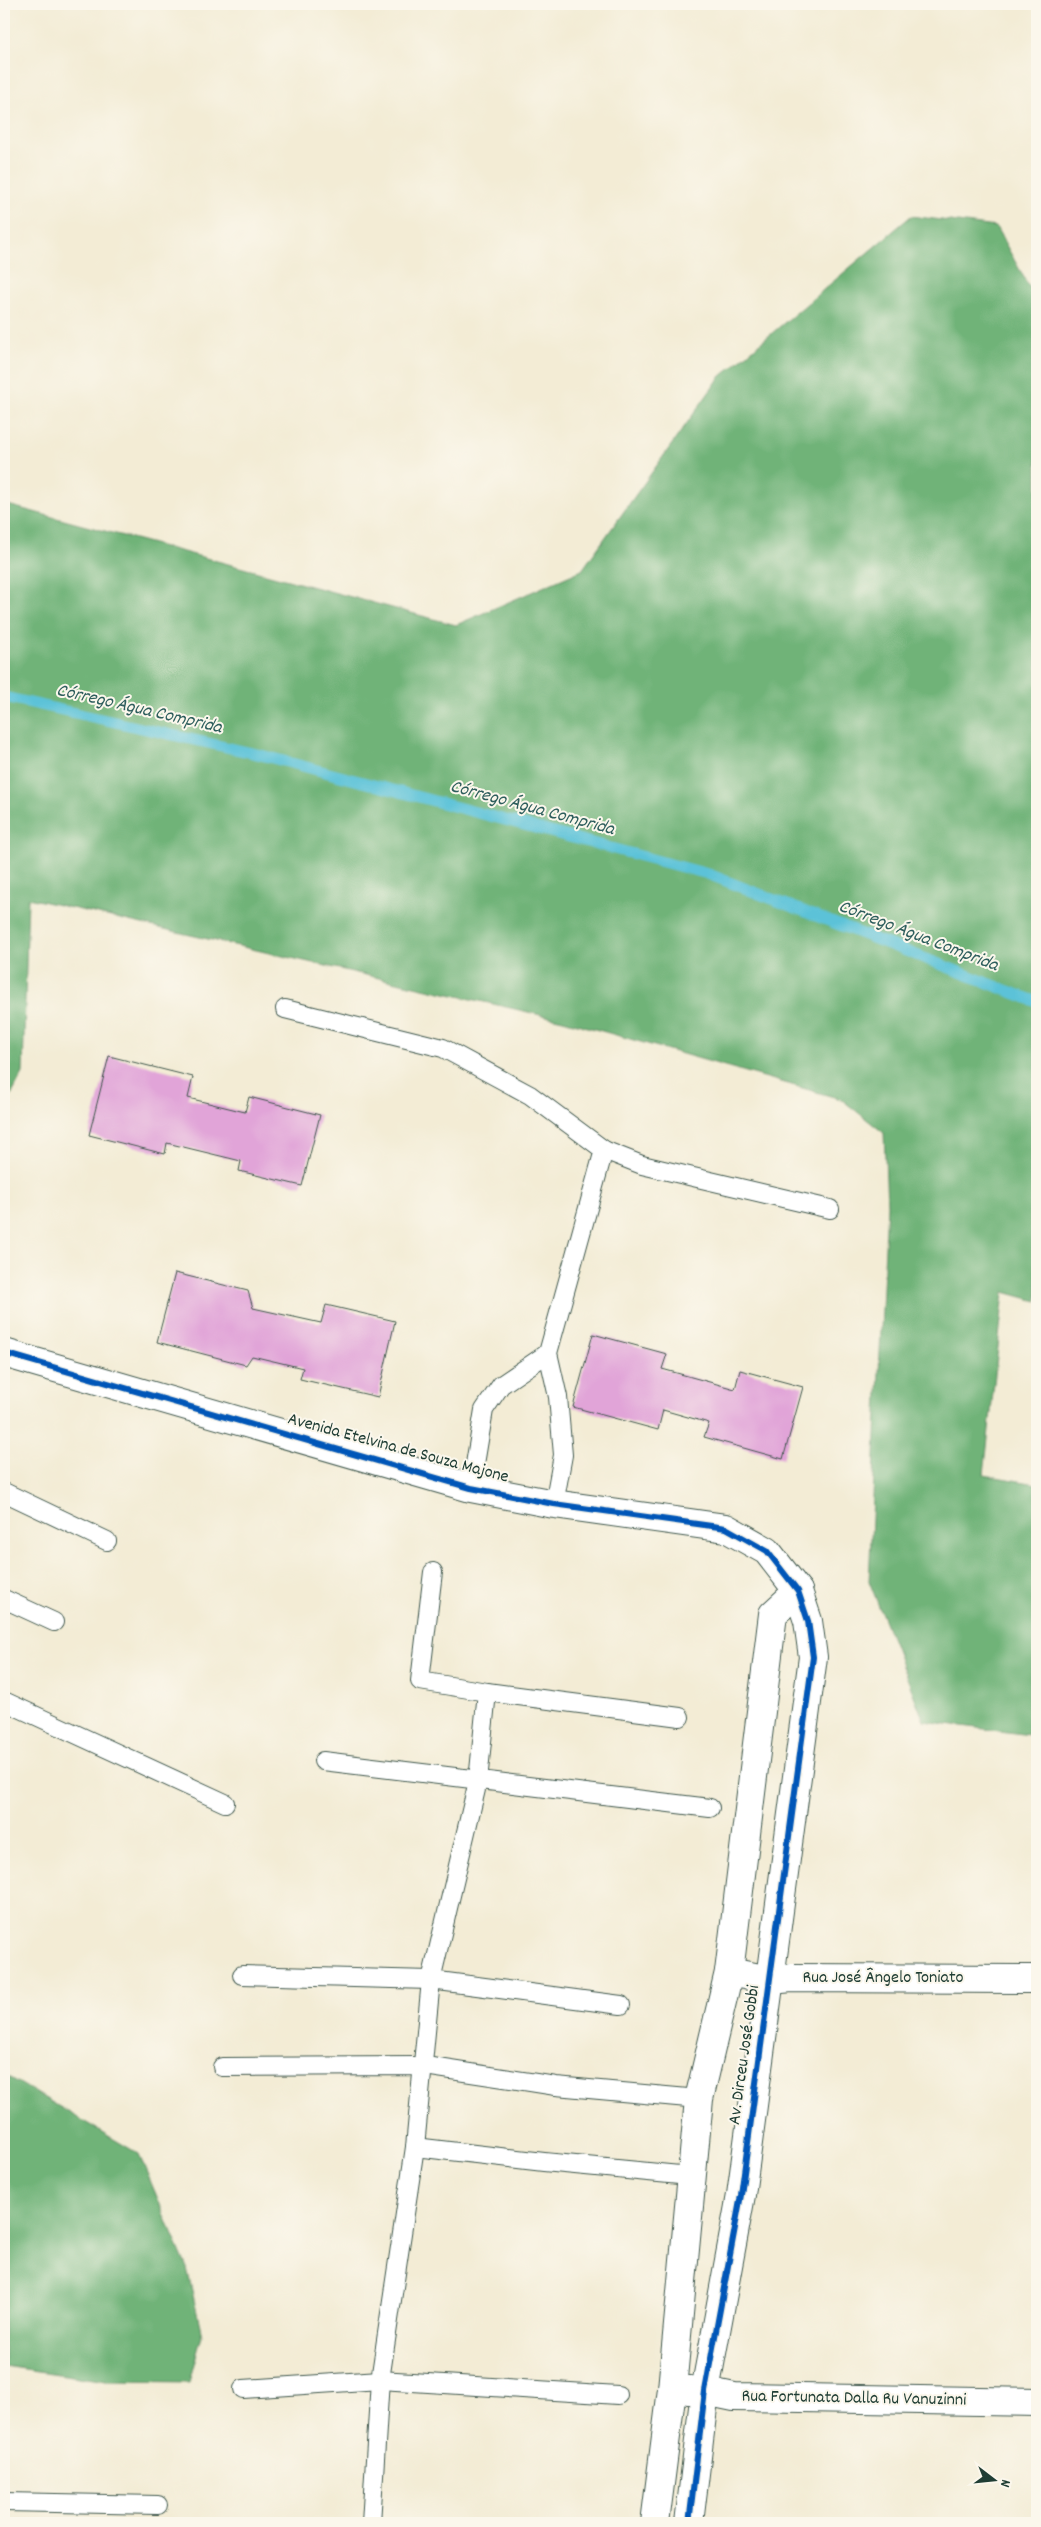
<svg xmlns="http://www.w3.org/2000/svg" width="1041" height="2527" viewBox="0 0 1041 2527" font-family="Dekko,sans-serif">
	<style>
		.forest { fill: #70b378; stroke: #487856 }
		.lines { fill: none; stroke-linecap: round; stroke-linejoin: round }
		.stream { stroke: #5bc2d8; stroke-width: 11 }
		.building { fill: #e1a4d8 }
		.service-casing { stroke: #3f574c; stroke-width: 20 }
		.minor-casing { stroke: #3f574c; stroke-width: 30 }
		.service { stroke: #fff; stroke-width: 18 }
		.minor { stroke: #fff; stroke-width: 28 }
		.cycleway-casing { stroke: #fbf7ec; stroke-width: 9 }
		.cycleway { stroke: #0057b8; stroke-width: 6 }
		.labels { text-anchor: middle; dominant-baseline: central; stroke-width: 4; stroke-linejoin: round; paint-order: stroke }
		.street-label { font-size: 18px; fill: #1f3d34; stroke: #fbf7ec }
		.water-label { font-size: 19px; font-style: italic; fill: #2e5e5d; stroke: #fbf7ec }
	</style>
	<rect width="100%" height="100%" fill="#fbf7ec"/>
	<filter id="ink" filterUnits="userSpaceOnUse"><feTurbulence type="fractalNoise" baseFrequency=".02" numOctaves="2"/><feDisplacementMap in="SourceGraphic" scale="10" xChannelSelector="R" yChannelSelector="G"/><feConvolveMatrix kernelMatrix="1 2 1 2 8 2 1 2 1" color-interpolation-filters="sRGB"/></filter>
	<filter id="wash" filterUnits="userSpaceOnUse"><feTurbulence type="fractalNoise" baseFrequency=".0096" numOctaves="4" result="noise"/><feDisplacementMap in="SourceGraphic" scale="20" xChannelSelector="R" yChannelSelector="G"/><feGaussianBlur stdDeviation="1.12" result="paint"/><feColorMatrix in="noise" values="0 0 0 0 0 0 0 0 0 0 0 0 0 0 0 0 0 1.4 0 .05"/><feComposite in="paint" operator="in"/></filter>
	<g filter="url(#wash)">
		<rect width="100%" height="100%" fill="#f3ecd5"/>
		<g class="forest">
			<path d="M911,216L996,227L1037,301V1301L1004,1292L984,1475L1037,1484V1736L924,1721L869,1581L887,1205L884,1133L841,1099L563,1020L28,898L23,1073L4,1109V504L456,625L582,570L720,377Z"/>
			<path d="M4,2074L139,2154L187,2268L202,2335L189,2382L106,2381L4,2366Z"/>
		</g>
		<g class="lines">
			<path class="stream" d="M4,697L261,755L708,874L1037,1002"/>
		</g>
		<g id="blocks">
			<g class="building">
				<path d="M109,1056L193,1077L188,1098L245,1112L249,1097L320,1115L302,1186L239,1171L241,1161L167,1143L165,1154L89,1135Z"/>
				<path d="M175,1273L248,1291L253,1308L321,1323L326,1305L395,1321L378,1397L300,1379L303,1368L252,1356L246,1365L157,1342Z"/>
				<path d="M593,1334L667,1354L662,1369L735,1389L740,1370L803,1387L783,1459L704,1437L709,1423L663,1410L658,1430L573,1407Z"/>
			</g>
		</g>
	</g>
	<g filter="url(#ink)">
		<use href="#blocks" fill-opacity="0" stroke="#3f574c" stroke-width="1"/>
		<g class="lines">
			<g class="service-casing">
				<g id="service">
					<path d="M285,1009L443,1048L530,1095L604,1150L642,1165L830,1209"/>
					<path d="M471,1488L484,1410L501,1385L548,1353"/>
					<path d="M4,1492L107,1541"/>
					<path d="M554,1504L563,1455L558,1397L548,1353L604,1150"/>
					<path d="M433,1572L420,1681L487,1692L680,1717"/>
					<path d="M4,1599L54,1622"/>
					<path d="M4,1701L225,1803"/>
					<path d="M323,1761L710,1808"/>
					<path d="M242,1975L431,1980L621,2005"/>
					<path d="M222,2067L425,2066L556,2086L699,2099"/>
					<path d="M415,2147L544,2162L690,2176"/>
					<path d="M243,2389L380,2380L618,2395"/>
					<path d="M4,2502L158,2505"/>
					<path d="M371,2523L380,2380L415,2147L431,1980L478,1781L487,1692"/>
				</g>
			</g>
			<g class="minor-casing">
				<g id="minor">
					<path d="M4,1353L471,1488L554,1504L726,1528L767,1551L798,1591L808,1621L813,1657L741,2195L705,2391L689,2523"/>
					<path d="M729,1972L770,1980L792,1978L1037,1979"/>
					<path d="M688,2390L705,2391L734,2397L1037,2402"/>
					<path d="M655,2523L672,2389L699,2099L729,1972L773,1614L798,1591"/>
				</g>
			</g>
			<use href="#service" class="service"/>
			<use href="#minor" class="minor"/>
			<g class="cycleway-casing">
				<path id="cycleway" d="M4,1353L471,1488L554,1504L726,1528L767,1551L798,1591L808,1621L813,1657L741,2195L705,2391L689,2523"/>
			</g>
			<use href="#cycleway" class="cycleway"/>
		</g>
	</g>
	<g class="labels">
		<g class="street-label">
			<text transform="translate(398 1449) rotate(15)">Avenida Etelvina de Souza Majone</text>
			<text x="883" y="1978">Rua José Ângelo Toniato</text>
			<text transform="translate(745 2055) rotate(-82)">Av. Dirceu José Gobbi</text>
			<text transform="translate(854 2399) rotate(1)">Rua Fortunata Dalla Ru Vanuzinni</text>
		</g>
		<g class="water-label">
			<text transform="translate(139 710) rotate(13)">Córrego Água Comprida</text>
			<text transform="translate(532 809) rotate(15)">Córrego Água Comprida</text>
			<text transform="translate(918 937) rotate(21)">Córrego Água Comprida</text>
		</g>
	</g>
	<rect width="1041" height="2527" fill="none" stroke="#fbf7ec" stroke-width="20"/>
	<g transform="translate(994 2480) rotate(106)" stroke="#fbf7ec" stroke-width="4" paint-order="stroke">
	<path d="M0-4L9 19L0 12L-9 19Z" fill="#1f3d34"/>
	<text y="-8" font-size="14" font-weight="bold" text-anchor="middle" fill="#1f3d34">N</text>
	</g>
</svg>
